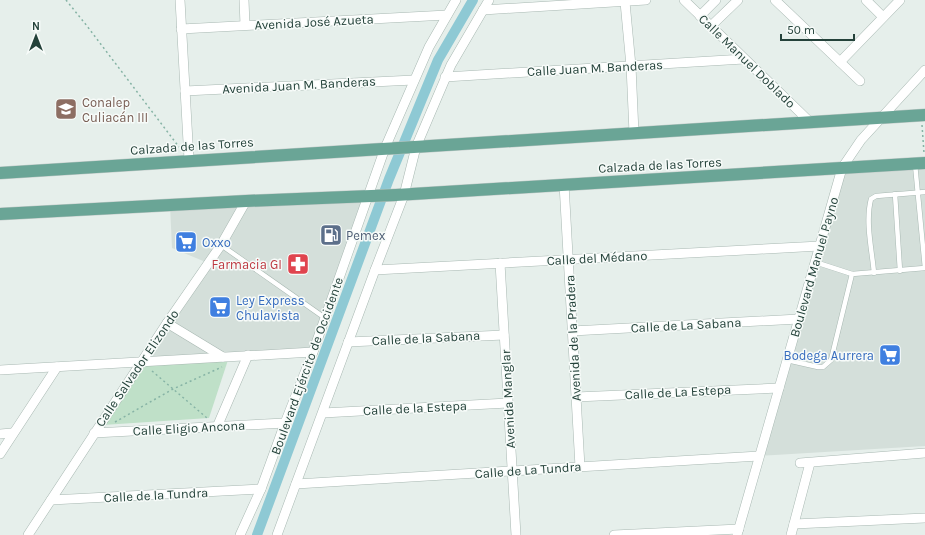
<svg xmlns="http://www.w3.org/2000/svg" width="925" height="535" viewBox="0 0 925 535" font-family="Karla,sans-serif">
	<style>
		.built { fill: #d4dfda }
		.green { fill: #bfe0c8 }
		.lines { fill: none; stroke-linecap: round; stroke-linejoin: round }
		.canal { stroke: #8ec9d4; stroke-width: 10 }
		.lane-casing { stroke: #a8b8b2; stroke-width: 5.5 }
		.street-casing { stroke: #a8b8b2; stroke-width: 10 }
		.primary-casing { stroke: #c2cac8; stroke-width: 13 }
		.path { stroke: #86b3a5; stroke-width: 1.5; stroke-dasharray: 2 3; stroke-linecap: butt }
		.lane { stroke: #fff; stroke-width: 4.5 }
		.street { stroke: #fff; stroke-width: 9 }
		.primary { stroke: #6aa596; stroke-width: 12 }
		.labels { text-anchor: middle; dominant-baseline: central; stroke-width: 3; stroke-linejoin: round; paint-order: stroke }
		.street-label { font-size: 13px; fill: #24423a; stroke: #f7fbf9 }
		.education-label { font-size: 13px; fill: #785e54; stroke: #f7fbf9; text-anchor: start }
		.service-label { font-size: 13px; fill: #4e5e75; stroke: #f7fbf9; text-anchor: start }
		.shop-label { font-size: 13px; fill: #366cbe; stroke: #f7fbf9; text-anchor: start }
		.health-label { font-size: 13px; fill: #be3a42; stroke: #f7fbf9; text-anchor: end }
	</style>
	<rect width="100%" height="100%" fill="#e6efeb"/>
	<g class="built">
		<path d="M925,164V446L759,456L842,168Z"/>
		<path d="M369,196L313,352L141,361L208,263L172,248L170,205Z"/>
	</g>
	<path class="green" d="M228,360L209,418L103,425L141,366Z"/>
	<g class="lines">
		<path class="canal" d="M257,535L389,179L438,60L473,0"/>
		<g class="lane-casing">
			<g id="lane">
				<path d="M895,194L900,271"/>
				<path d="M221,245L325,318"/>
				<path d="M815,262L852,274"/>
				<path d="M874,273C872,250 865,222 871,199L876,196L925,192"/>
				<path d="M787,360L818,367H823L831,360L852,274L925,268L915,164"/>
			</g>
		</g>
		<g class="street-casing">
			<g id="street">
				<path d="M180,0L189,160"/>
				<path d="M244,0L245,25"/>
				<path d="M684,0L810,122"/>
				<path d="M775,0L860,81"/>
				<path d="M866,0L883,17"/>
				<path d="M625,2L631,66L634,133"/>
				<path d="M483,10L646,0"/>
				<path d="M700,16L716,0"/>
				<path d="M711,26L738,0"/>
				<path d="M181,29L447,15"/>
				<path d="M840,62L900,0"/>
				<path d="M445,77L744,59"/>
				<path d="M185,91L414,80"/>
				<path d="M564,184L580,467"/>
				<path d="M500,263L516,535"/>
				<path d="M375,270L820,246"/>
				<path d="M167,323L223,357"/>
				<path d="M572,331L799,319"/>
				<path d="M348,342L504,335"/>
				<path d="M0,370L313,352"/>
				<path d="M576,397L779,388"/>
				<path d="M323,413L508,403"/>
				<path d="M217,427L248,355"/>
				<path d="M94,433L285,423"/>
				<path d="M0,434L12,433"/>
				<path d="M0,454L57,367"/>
				<path d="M800,463L925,453"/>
				<path d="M296,484L759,456"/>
				<path d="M51,500L261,489"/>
				<path d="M794,524L925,518"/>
				<path d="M28,535L167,323L221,245L246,201"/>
				<path d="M240,535L261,489L285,423L313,352L385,148L429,47L456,0"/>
				<path d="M277,535L375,270L404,195L416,147L451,65L489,0"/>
				<path d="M614,535L739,529"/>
				<path d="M737,535L842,168L861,140L925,70"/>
				<path d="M791,535L810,463"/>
			</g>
		</g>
		<g class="primary-casing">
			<g id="primary">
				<path d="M0,173L925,115"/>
				<path d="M0,214L246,201L396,195L925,163"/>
			</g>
		</g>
		<g class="path">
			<path d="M66,0L87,26L179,147"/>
			<path d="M922,125L924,153"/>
			<path d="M152,371L207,418"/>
			<path d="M115,422L173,389L222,367"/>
		</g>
		<use href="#lane" class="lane"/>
		<use href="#street" class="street"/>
		<use href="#primary" class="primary"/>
	</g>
	<defs>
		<g id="school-square" transform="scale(1.15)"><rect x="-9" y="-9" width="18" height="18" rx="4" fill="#8d6e63" stroke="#f7fbf9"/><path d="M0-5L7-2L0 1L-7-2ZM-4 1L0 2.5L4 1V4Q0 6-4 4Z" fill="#fff"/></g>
		<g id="fuel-square" transform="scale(1.15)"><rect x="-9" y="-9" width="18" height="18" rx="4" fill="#5c6f8a" stroke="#f7fbf9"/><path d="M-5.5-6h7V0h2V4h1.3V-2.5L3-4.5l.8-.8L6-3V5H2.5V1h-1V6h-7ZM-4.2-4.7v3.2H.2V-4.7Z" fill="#fff"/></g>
		<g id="supermarket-square" transform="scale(1.15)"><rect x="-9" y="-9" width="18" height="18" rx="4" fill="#3f7fe0" stroke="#f7fbf9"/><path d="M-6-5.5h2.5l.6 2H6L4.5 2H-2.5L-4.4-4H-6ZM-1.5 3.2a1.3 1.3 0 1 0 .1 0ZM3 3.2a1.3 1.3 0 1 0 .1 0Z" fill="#fff"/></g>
		<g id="pharmacy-square" transform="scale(1.15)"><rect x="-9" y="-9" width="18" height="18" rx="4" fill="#e0444e" stroke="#f7fbf9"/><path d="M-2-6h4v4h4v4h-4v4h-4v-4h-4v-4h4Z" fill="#fff"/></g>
	</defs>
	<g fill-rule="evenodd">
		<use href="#school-square" x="66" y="109"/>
		<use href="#fuel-square" x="331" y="235"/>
		<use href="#supermarket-square" x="186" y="242"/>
		<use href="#pharmacy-square" x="298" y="264"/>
		<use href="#supermarket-square" x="220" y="307"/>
		<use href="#supermarket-square" x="890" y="355"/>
	</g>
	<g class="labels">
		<g class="street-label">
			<text transform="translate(314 22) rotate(-3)">Avenida José Azueta</text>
			<text transform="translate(747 61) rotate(44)">Calle Manuel Doblado</text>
			<text transform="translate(595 68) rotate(-3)">Calle Juan M. Banderas</text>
			<text transform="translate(299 85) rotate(-3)">Avenida Juan M. Banderas</text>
			<text transform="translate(192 146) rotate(-4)">Calzada de las Torres</text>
			<text transform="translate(660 165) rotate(-3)">Calzada de las Torres</text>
			<text transform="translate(597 258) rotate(-3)">Calle del Médano</text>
			<text transform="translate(814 267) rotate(-74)">Boulevard Manuel Payno</text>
			<text transform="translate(686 325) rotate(-3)">Calle de La Sabana</text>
			<text transform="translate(426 338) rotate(-3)">Calle de la Sabana</text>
			<text transform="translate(573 338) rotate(-93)">Avenida de la Pradera</text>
			<text transform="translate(307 366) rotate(-70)">Boulevard Ejército de Occidente</text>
			<text transform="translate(137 368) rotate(-56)">Calle Salvador Elizondo</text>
			<text transform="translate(678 392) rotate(-3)">Calle de La Estepa</text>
			<text transform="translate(508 399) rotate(-93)">Avenida Manglar</text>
			<text transform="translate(415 408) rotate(-3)">Calle de la Estepa</text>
			<text transform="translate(189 428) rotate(-3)">Calle Eligio Ancona</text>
			<text transform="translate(528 470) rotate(-4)">Calle de La Tundra</text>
			<text transform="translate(156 495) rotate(-3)">Calle de la Tundra</text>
		</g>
		<g class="education-label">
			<text x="82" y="102">Conalep<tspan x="82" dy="15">Culiacán III</tspan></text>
		</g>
		<g class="service-label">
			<text x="346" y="235">Pemex</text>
		</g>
		<g class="shop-label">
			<text x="202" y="242">Oxxo</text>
			<text x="236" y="300">Ley Express<tspan x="236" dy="15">Chulavista</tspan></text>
			<text x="874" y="355" text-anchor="end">Bodega Aurrera</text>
		</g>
		<g class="health-label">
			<text x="282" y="264">Farmacia GI</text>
		</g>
	</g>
	<g transform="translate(36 36)" stroke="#f7fbf9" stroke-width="3" paint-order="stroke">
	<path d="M0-3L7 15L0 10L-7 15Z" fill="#24423a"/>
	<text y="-6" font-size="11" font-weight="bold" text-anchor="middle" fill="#24423a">N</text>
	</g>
	<path d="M781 34v6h73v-6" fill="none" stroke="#24423a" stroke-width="2"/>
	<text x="787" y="34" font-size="12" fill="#24423a" stroke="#f7fbf9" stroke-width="3" paint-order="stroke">50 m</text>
</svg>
